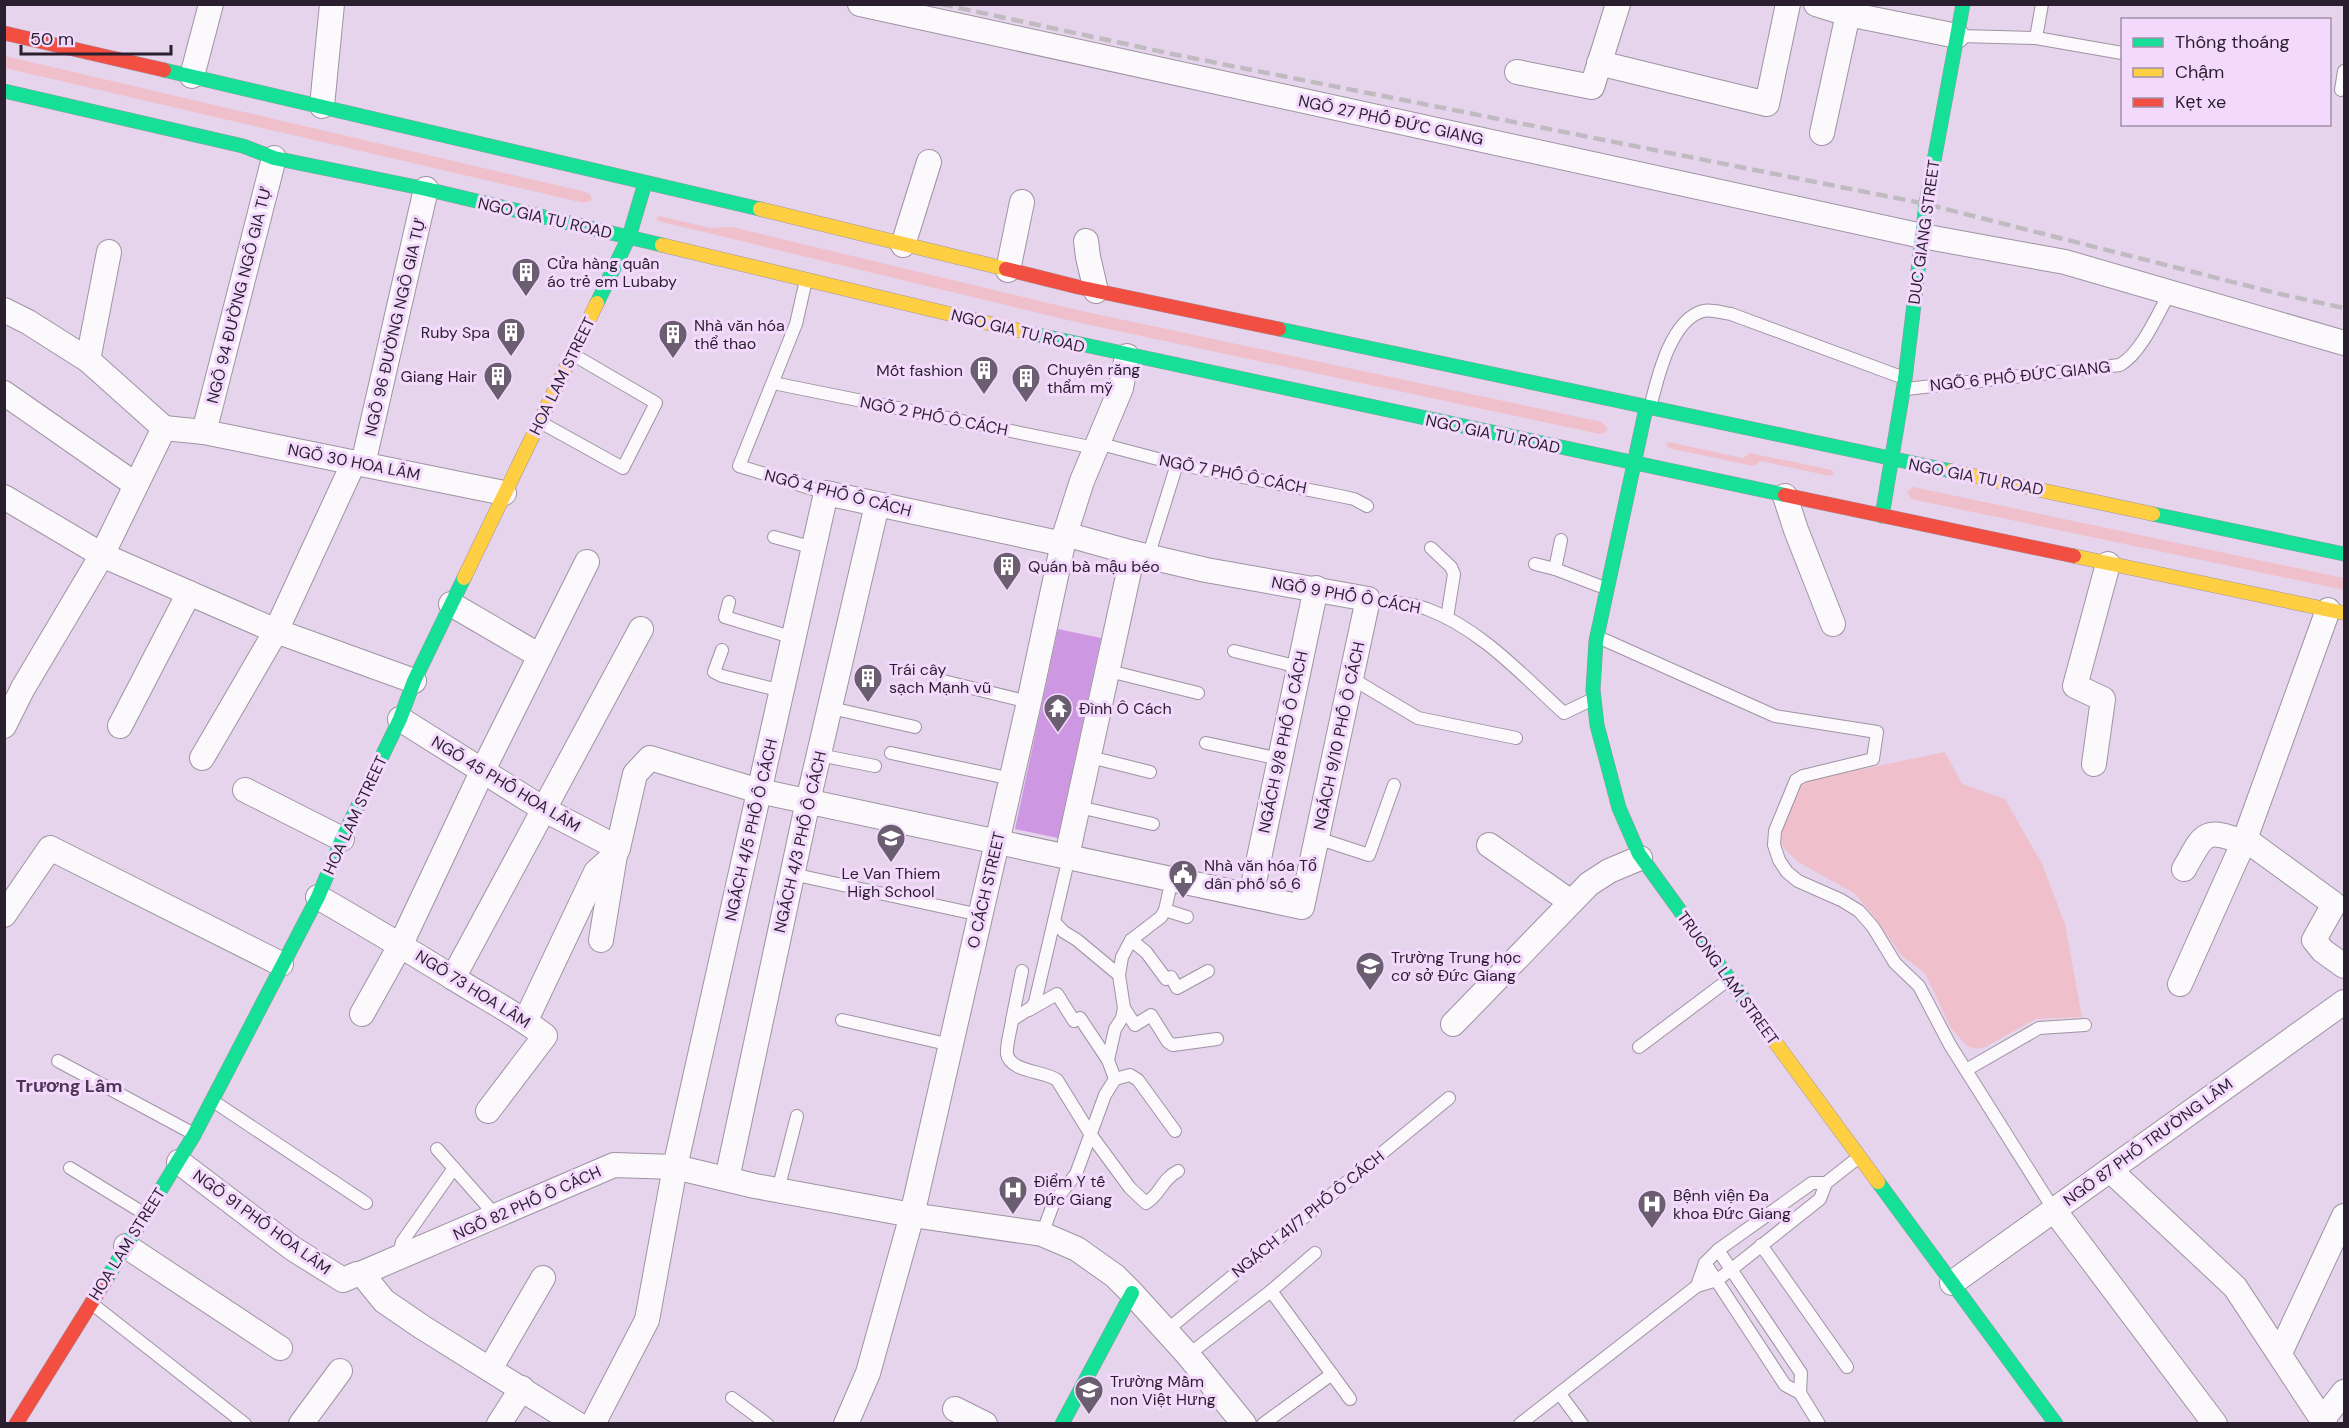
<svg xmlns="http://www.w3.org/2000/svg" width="2349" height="1428" viewBox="0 0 2349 1428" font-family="'DM Sans',sans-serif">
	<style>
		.green { fill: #efc0cc }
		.water { fill: #cd97e2 }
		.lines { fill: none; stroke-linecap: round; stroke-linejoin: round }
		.lane-casing { stroke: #9f93a4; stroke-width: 14 }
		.street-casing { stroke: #9f93a4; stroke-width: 26 }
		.fast-casing { stroke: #9f93a4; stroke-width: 15 }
		.slow-casing { stroke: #9f93a4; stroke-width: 15 }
		.jam-casing { stroke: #9f93a4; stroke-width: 15 }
		.lane { stroke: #fbf9fc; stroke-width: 12 }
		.street { stroke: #fbf9fc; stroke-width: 24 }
		.fast { stroke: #16e098; stroke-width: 14 }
		.slow { stroke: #ffcf43; stroke-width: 14 }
		.jam { stroke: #f24e42; stroke-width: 14 }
		.rail { stroke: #c0bbc1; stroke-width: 4.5; stroke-dasharray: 12 6; stroke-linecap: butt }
		.labels { text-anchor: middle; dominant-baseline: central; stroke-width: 6; stroke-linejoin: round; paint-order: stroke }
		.street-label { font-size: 16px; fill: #2a1f2f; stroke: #f3dafd }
		.poi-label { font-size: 16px; fill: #2a1f2f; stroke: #f3dafd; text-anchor: start }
		.neighbourhood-label { font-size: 18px; font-weight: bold; fill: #4f3659; stroke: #f3dafd }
	</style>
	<rect width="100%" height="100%" fill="#e5d4eb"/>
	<g class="green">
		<path d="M5,56L586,192L590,194L592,200L584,203L5,68Z"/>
		<path d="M659,216L711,228L732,227L1077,310L1602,422L1608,429L1604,433L1600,434L1076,322L658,221L656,218Z"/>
		<path d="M1669,442L1743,458L1750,453L1832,470L1834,474L1830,476L1761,461L1753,466L1668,448L1666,444Z"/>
		<path d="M1913,487L2344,578V590L1911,499L1907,492Z"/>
		<path d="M1945,752L1962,784L2005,799L2042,864L2065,924L2082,1017L2036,1019L1985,1047L1976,1049L1967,1046L1951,1028L1925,973L1901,955L1873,915L1854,893L1798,862L1783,847L1777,836L1800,782Z"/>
	</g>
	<path class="water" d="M1058,629L1101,638L1058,838L1015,829Z"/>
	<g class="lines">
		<g class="lane-casing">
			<g id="lane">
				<path d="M1960,36L2036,38L2122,53"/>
				<path d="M2036,38L2042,4"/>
				<path d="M2341,90L2344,71"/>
				<path d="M806,280L796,324L739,466L826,493"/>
				<path d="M773,383L1095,448"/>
				<path d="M1906,389L2120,365C2142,352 2157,315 2170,292"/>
				<path d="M1650,408C1657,380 1670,320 1703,311C1712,309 1722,313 1731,314L1904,378"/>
				<path d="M540,422L623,468L656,403L572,354"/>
				<path d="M1097,443L1177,464L1340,496L1354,499L1367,506"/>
				<path d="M774,537L814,548"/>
				<path d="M1561,540L1555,569L1605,588"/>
				<path d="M1431,548L1451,567L1454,574L1447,618"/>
				<path d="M1148,557L1177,464"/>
				<path d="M1535,564L1555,569"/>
				<path d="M1368,599C1388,604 1408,601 1427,609C1481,629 1522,675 1564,713L1591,700"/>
				<path d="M729,602L725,617L794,638"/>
				<path d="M1598,637L1775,716L1877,732L1873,759L1803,776L1796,780L1775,831L1774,845L1779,860L1787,872L1798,881L1841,900L1859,911L1873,927L1895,963L1919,986L1950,1045L2054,1210"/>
				<path d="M722,650L714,672L722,676L782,691"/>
				<path d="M1234,651L1299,667"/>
				<path d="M1109,671L1198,693"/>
				<path d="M1351,678L1418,718L1516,738"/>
				<path d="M943,681L1029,702"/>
				<path d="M831,708L915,727"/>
				<path d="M1206,743L1280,759"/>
				<path d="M891,753L1012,779"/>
				<path d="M819,755L875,766"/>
				<path d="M1090,757L1150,772"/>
				<path d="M1079,807L1153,824"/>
				<path d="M1317,838L1369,855L1394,785"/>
				<path d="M1069,857L1035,1002L1032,1007L1012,1020C1011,1030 1006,1044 1007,1054C1010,1072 1045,1071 1057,1080L1091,1135L1130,1188L1146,1203C1161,1194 1161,1180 1178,1171"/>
				<path d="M792,874L980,915"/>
				<path d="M1165,910L1187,917"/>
				<path d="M1054,922L1064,932L1077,940L1119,975"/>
				<path d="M1131,940L1146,952L1166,979L1171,977L1177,988L1208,971"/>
				<path d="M1124,1008L1135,1025L1151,1015L1168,1042L1173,1045L1217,1039"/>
				<path d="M1029,1010L1057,994L1074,1021L1080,1018L1108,1060"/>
				<path d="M842,1020L951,1045"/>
				<path d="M1012,1020L1022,971"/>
				<path d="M1639,1047L1728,980"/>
				<path d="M58,1061L194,1134"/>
				<path d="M1966,1070L2039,1028L2085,1025"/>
				<path d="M1115,1079L1130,1075L1138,1080L1175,1131"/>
				<path d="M213,1101L366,1203"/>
				<path d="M437,1149L496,1216"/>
				<path d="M70,1168L145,1214"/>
				<path d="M778,1190L797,1116"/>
				<path d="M1042,1234L1054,1202L1076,1174L1105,1095L1115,1079L1108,1060L1115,1029L1122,1018L1124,1008L1119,975L1122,957L1131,940L1161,917L1165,910L1172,879"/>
				<path d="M1761,1245L1847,1367"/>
				<path d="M1718,1250L1801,1373L1800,1393"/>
				<path d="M398,1258L402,1242L454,1168"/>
				<path d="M1705,1263L1785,1385L1800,1393L1819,1424"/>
				<path d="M1697,1286L1705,1263L1718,1250L1812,1183H1826"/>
				<path d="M1271,1291L1350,1399"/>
				<path d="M91,1303L245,1424"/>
				<path d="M1167,1330L1449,1098"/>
				<path d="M1188,1355L1271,1291L1315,1253"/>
				<path d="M1560,1394L1582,1424"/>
				<path d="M732,1398L767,1424"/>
				<path d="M1263,1424L1332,1374"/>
				<path d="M1520,1424L1697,1286L1717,1280L1732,1269L1820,1199L1826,1183L1859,1157"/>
			</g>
		</g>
		<g class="street-casing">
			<g id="street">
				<path d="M860,4L1922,236L2065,262L2344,343"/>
				<path d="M1816,4L1848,14L1957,36"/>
				<path d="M1599,63L1767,104L1788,4"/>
				<path d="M1517,72L1592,87L1618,4"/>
				<path d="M192,76L211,4"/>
				<path d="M322,106L332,4"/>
				<path d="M1822,133L1848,14"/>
				<path d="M1086,241L1088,257L1096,291"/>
				<path d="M903,245L929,162"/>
				<path d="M1008,270L1022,202"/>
				<path d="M4,310L28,322L88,360L164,428"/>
				<path d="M88,360L109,252"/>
				<path d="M4,393L136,485"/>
				<path d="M204,432L274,158"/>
				<path d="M363,464L426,189"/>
				<path d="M1785,496L1796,530L1833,624"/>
				<path d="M4,497L102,555L276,631L414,681"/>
				<path d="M451,604L540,656"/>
				<path d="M2328,610L2245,839L2334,904L2314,940L2323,951L2344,966"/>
				<path d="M400,719L545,810L618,848L635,774L650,758L759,791L1302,907L1368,599L1206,570L1133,553L1065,534"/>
				<path d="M4,726L23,688L102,555L164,428L204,432L504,493"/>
				<path d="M120,726L189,593"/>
				<path d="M202,758L276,631L354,462"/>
				<path d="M2094,764L2103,699L2075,686L2108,564"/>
				<path d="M245,790L342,839"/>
				<path d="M1489,845L1571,902"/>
				<path d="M1067,856L1133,553"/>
				<path d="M2184,869C2204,834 2203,827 2243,842"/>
				<path d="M1251,896L1316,588"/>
				<path d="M318,897C363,923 408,950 452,977C483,997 516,1013 545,1036L488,1111"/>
				<path d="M4,915L50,848L281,964"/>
				<path d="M601,940L615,855"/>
				<path d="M453,978L641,629"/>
				<path d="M2180,984L2245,839"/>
				<path d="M362,1014L401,944L482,772L587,562"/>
				<path d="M526,1020L596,872L615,855L618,848"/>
				<path d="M1453,1024L1589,884L1609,871L1640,858"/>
				<path d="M179,1162L292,1248L343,1280L357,1274L363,1275L384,1301L422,1327L577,1424"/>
				<path d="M2110,1170L2235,1287L2325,1424"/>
				<path d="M727,1179L808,801L877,505"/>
				<path d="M2054,1210L2215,1424"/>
				<path d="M126,1246L280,1348"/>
				<path d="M360,1274L614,1165L675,1167L755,1186L912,1215L1042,1234L1077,1249L1115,1276L1132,1293L1188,1355L1244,1424"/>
				<path d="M1952,1283L2344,1002"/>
				<path d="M2280,1353L2344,1216"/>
				<path d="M490,1369L543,1278"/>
				<path d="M955,1409L985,1424"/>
				<path d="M2322,1420L2344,1392"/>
				<path d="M301,1424L340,1371"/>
				<path d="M499,1424L522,1388"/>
				<path d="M593,1424L647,1320L675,1167L826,493L1063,544"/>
				<path d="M846,1424L868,1373L912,1215L1029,702L1065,534L1082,481L1121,388L1127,356"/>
			</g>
		</g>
		<g class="fast-casing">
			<g id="fast">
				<path d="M164,70L760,209"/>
				<path d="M4,91L243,146L274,158L426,189L662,245"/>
				<path d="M597,303L629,237L645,183"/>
				<path d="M1279,329L1951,471"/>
				<path d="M1029,333L1785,495"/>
				<path d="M1646,408L1596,641L1593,690L1597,725L1619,808L1639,854L1756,1016"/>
				<path d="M2153,514L2344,554"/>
				<path d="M1882,516L1905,379L1926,204L1963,4"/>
				<path d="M1878,1182L2056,1424"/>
				<path d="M107,1278L194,1135L318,897L342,839L400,719L414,681L464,578"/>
				<path d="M1062,1424L1132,1293"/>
			</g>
		</g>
		<g class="slow-casing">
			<g id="slow">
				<path d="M760,209L1006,269"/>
				<path d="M662,245L1029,333"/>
				<path d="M1951,471L2153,514"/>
				<path d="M2074,556L2344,613"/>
				<path d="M464,578L597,303"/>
				<path d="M1756,1016L1878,1182"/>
			</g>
		</g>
		<g class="jam-casing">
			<g id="jam">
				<path d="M4,33L164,70"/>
				<path d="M1006,269L1078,287L1279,329"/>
				<path d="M1785,495L2074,556"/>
				<path d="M16,1424L107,1278"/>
			</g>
		</g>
		<use href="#lane" class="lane"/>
		<use href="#street" class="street"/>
		<use href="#fast" class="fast"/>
		<use href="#slow" class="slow"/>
		<use href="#jam" class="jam"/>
		<path class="rail" d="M941,4L1177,55L1926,204L2280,294L2344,308"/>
	</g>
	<defs>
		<g id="building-pin" transform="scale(1.5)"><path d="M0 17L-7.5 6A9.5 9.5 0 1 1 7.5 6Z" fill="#6b5e71" stroke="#f3dafd"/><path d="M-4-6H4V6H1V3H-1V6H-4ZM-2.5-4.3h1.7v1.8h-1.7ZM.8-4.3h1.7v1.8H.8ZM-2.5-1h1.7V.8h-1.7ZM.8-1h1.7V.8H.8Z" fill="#fff"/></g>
		<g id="temple-pin" transform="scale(1.5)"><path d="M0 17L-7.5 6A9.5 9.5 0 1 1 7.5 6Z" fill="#6b5e71" stroke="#f3dafd"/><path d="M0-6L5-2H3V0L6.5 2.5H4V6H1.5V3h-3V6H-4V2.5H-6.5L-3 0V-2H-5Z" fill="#fff"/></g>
		<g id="school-pin" transform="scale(1.5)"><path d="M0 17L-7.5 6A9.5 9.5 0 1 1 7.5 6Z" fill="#6b5e71" stroke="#f3dafd"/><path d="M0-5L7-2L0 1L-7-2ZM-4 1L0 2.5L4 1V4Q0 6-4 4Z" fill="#fff"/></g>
		<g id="civic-pin" transform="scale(1.5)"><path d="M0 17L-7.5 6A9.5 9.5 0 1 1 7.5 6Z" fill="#6b5e71" stroke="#f3dafd"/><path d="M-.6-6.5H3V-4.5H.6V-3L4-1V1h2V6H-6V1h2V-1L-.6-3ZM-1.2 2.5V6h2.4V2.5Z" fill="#fff"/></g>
		<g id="hospital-pin" transform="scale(1.5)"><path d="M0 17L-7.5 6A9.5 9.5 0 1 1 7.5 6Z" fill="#6b5e71" stroke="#f3dafd"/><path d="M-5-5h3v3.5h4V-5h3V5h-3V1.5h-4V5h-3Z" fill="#fff"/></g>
	</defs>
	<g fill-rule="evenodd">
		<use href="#building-pin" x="526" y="272"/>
		<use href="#building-pin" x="511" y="332"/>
		<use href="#building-pin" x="673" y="334"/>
		<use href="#building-pin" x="984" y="370"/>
		<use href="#building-pin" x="498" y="376"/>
		<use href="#building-pin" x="1026" y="378"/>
		<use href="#building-pin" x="1007" y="566"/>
		<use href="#building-pin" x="868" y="678"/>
		<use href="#temple-pin" x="1058" y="708"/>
		<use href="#school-pin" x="891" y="838"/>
		<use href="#civic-pin" x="1183" y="874"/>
		<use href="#school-pin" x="1370" y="966"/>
		<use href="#hospital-pin" x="1013" y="1190"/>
		<use href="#hospital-pin" x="1652" y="1204"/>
		<use href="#school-pin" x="1089" y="1390"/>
	</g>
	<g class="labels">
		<g class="street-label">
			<text transform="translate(1391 120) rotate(12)">NGÕ 27 PHỐ ĐỨC GIANG</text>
			<text transform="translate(545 218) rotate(13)">NGO GIA TU ROAD</text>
			<text transform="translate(1924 232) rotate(-82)">DUC GIANG STREET</text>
			<text transform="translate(239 295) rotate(-76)">NGÕ 94 ĐƯỜNG NGÔ GIA TỰ</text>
			<text transform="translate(395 327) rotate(-77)">NGÕ 96 ĐƯỜNG NGÔ GIA TỰ</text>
			<text transform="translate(1018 331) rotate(14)">NGO GIA TU ROAD</text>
			<text transform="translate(562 376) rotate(-64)">HOA LAM STREET</text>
			<text transform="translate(2020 376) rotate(-6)">NGÕ 6 PHỐ ĐỨC GIANG</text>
			<text transform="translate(934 416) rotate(11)">NGÕ 2 PHỐ Ô CÁCH</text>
			<text transform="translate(1493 434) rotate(12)">NGO GIA TU ROAD</text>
			<text transform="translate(354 462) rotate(11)">NGÕ 30 HOA LÂM</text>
			<text transform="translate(1233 474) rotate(11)">NGÕ 7 PHỐ Ô CÁCH</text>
			<text transform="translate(1976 477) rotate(11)">NGO GIA TU ROAD</text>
			<text transform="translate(838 493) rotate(14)">NGÕ 4 PHỐ Ô CÁCH</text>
			<text transform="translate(1346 595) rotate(10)">NGÕ 9 PHỐ Ô CÁCH</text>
			<text transform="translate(1339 736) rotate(-78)">NGÁCH 9/10 PHỐ Ô CÁCH</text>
			<text transform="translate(1283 742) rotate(-78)">NGÁCH 9/8 PHỐ Ô CÁCH</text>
			<text transform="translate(506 784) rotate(31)">NGÕ 45 PHỐ HOA LÂM</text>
			<text transform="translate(355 815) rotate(-65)">HOA LAM STREET</text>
			<text transform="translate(751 830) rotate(-77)">NGÁCH 4/5 PHỐ Ô CÁCH</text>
			<text transform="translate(800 842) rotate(-77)">NGÁCH 4/3 PHỐ Ô CÁCH</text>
			<text transform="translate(986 890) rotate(-77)">O CÁCH STREET</text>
			<text transform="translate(1728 978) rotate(54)">TRUONG LAM STREET</text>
			<text transform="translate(473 989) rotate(32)">NGÕ 73 HOA LÂM</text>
			<text transform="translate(2148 1142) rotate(-36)">NGÕ 87 PHỐ TRƯỜNG LÂM</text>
			<text transform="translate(527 1203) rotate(-24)">NGÕ 82 PHỐ Ô CÁCH</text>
			<text transform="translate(1308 1214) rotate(-39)">NGÁCH 41/7 PHỐ Ô CÁCH</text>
			<text transform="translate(262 1222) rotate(36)">NGÕ 91 PHỐ HOA LÂM</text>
			<text transform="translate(127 1244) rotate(-58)">HOA LAM STREET</text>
		</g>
		<g class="poi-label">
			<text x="547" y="263">Cửa hàng quần<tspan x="547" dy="18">áo trẻ em Lubaby</tspan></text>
			<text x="694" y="325">Nhà văn hóa<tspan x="694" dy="18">thể thao</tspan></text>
			<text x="490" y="332" text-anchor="end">Ruby Spa</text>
			<text x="1047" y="369">Chuyên răng<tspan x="1047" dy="18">thẩm mỹ</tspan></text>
			<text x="963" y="370" text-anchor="end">Mốt fashion</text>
			<text x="477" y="376" text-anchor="end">Giang Hair</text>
			<text x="1028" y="566">Quán bà mậu béo</text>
			<text x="889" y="669">Trái cây<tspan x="889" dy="18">sạch Mạnh vũ</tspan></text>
			<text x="1079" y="708">Đình Ô Cách</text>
			<text x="1204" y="865">Nhà văn hóa Tổ<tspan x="1204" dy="18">dân phố số 6</tspan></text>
			<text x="891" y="873" text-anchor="middle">Le Van Thiem<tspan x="891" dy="18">High School</tspan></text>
			<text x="1391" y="957">Trường Trung học<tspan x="1391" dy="18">cơ sở Đức Giang</tspan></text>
			<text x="1034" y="1181">Điểm Y tế<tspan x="1034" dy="18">Đức Giang</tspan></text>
			<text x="1673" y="1195">Bệnh viện Đa<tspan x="1673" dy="18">khoa Đức Giang</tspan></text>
			<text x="1110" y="1381">Trường Mầm<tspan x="1110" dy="18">non Việt Hưng</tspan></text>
		</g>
		<g class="neighbourhood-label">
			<text x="69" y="1086">Trương Lâm</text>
		</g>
	</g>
	<rect width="2349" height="1428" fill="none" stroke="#2a1f2f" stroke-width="12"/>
	<rect x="2121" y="18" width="210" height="108" fill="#f3dafd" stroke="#a38fab" stroke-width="1.5"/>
	<rect x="2133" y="38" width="30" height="9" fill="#16e098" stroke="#a38fab" stroke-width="1.5"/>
	<text x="2175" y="48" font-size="18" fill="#2a1f2f">Thông thoáng</text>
	<rect x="2133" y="68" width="30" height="9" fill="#ffcf43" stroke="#a38fab" stroke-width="1.5"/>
	<text x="2175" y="78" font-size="18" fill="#2a1f2f">Chậm</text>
	<rect x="2133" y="98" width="30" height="9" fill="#f24e42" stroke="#a38fab" stroke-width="1.5"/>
	<text x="2175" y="108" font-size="18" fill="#2a1f2f">Kẹt xe</text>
	<path d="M21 45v9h150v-9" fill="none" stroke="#2a1f2f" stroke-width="3"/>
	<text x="30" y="45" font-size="18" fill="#2a1f2f" stroke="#f3dafd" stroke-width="4.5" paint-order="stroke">50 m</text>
</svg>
